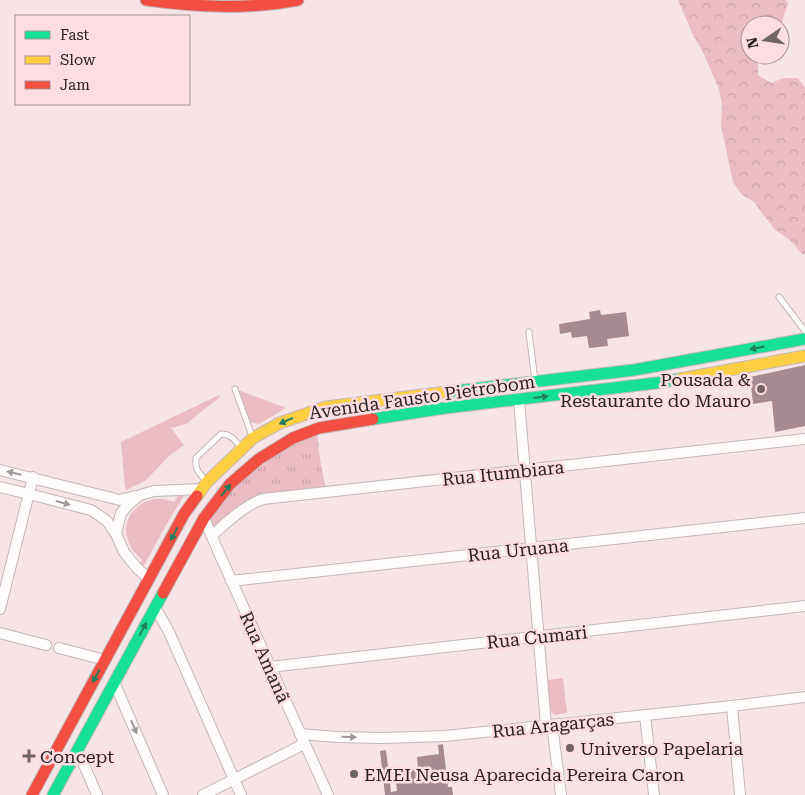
<svg xmlns="http://www.w3.org/2000/svg" width="805" height="795" viewBox="0 0 805 795" font-family="'Roboto Serif',serif">
	<style>
		.grass { fill: #ecbcc4 }
		.forest { fill: url(#forest-crowns) }
		.park { fill: url(#park-tufts) }
		.building { fill: #a58b91 }
		.lines { fill: none; stroke-linecap: round; stroke-linejoin: round }
		.lane-casing { stroke: #c4b7b9; stroke-width: 7 }
		.street-casing { stroke: #c4b7b9; stroke-width: 12 }
		.fast-casing { stroke: #c4b7b9; stroke-width: 13 }
		.slow-casing { stroke: #c4b7b9; stroke-width: 13 }
		.jam-casing { stroke: #c4b7b9; stroke-width: 13 }
		.lane { stroke: #fefbfb; stroke-width: 5 }
		.street { stroke: #fefbfb; stroke-width: 10 }
		.fast { stroke: #16e098; stroke-width: 11 }
		.slow { stroke: #ffcf43; stroke-width: 11 }
		.jam { stroke: #f24e42; stroke-width: 11 }
		.oneway { fill: #207f5c }
		.oneway2 { fill: #9e9898 }
		.poi-dot { fill: #716366; stroke: #fddde2; stroke-width: 2 }
		.labels { text-anchor: middle; dominant-baseline: central; stroke-width: 5; stroke-linejoin: round; paint-order: stroke }
		.poi-label { font-size: 18px; fill: #291e20; stroke: #fddde2; text-anchor: start }
		.street-label { font-size: 18px; fill: #291e20; stroke: #fddde2 }
	</style>
	<defs>
		<pattern id="forest-crowns" width="20" height="18" patternUnits="userSpaceOnUse" patternTransform="scale(1.25)"><rect width="20" height="18" fill="#ecbcc4"/><path d="M2 6a3 3 0 1 1 6 0M12 15a3 3 0 1 1 6 0" fill="none" stroke="#caa1a8"/></pattern>
		<pattern id="park-tufts" width="24" height="20" patternUnits="userSpaceOnUse" patternTransform="scale(1.25)"><rect width="24" height="20" fill="#ecbcc4"/><path d="M3 7l-1-3M5 7V3M7 7l1-3M15 17l-1-3M17 17v-4M19 17l1-3" fill="none" stroke="#caa1a8"/></pattern>
	</defs>
	<rect width="100%" height="100%" fill="#f6e4e7"/>
	<g class="grass">
		<path d="M235,389L286,408L259,424L247,421Z"/>
		<path d="M219,395L220,397L186,424L171,428L184,445L169,456L145,481L126,490L125,487L121,442Z"/>
		<path d="M179,494H185L166,525L142,569L139,565L142,560C136,554 130,548 128,540C120,518 140,497 162,499C166,499 170,501 174,502Z"/>
		<path d="M563,678L567,713L555,715L551,712L547,680Z"/>
	</g>
	<path class="forest" d="M678,0H786L788,4L780,28V25H750V55H761L758,61V75L771,83L784,78H798L805,88V254H802L790,240L774,229L754,202L741,194L733,182L721,125L722,105L719,89L702,50L693,35Z"/>
	<path class="park" d="M317,434L321,466L326,488L262,495L212,530L208,518L234,486L284,449Z"/>
	<g class="building">
		<path d="M600,310L601,315L626,312L629,336L607,339L608,346L589,348L587,336L572,338L571,332L560,334L559,324L590,319L589,312Z"/>
		<path d="M805,365V426L775,432L772,401L753,404L750,377Z"/>
		<path d="M443,744L448,787H452L453,795H385L380,751L386,750L391,792L397,791L396,781L403,780L402,770L418,769L417,757L439,754L438,745Z"/>
	</g>
	<g class="lines">
		<g class="lane-casing">
			<g id="lane">
				<path d="M779,297L805,331"/>
				<path d="M529,332L535,381"/>
				<path d="M235,389L252,436"/>
				<path d="M205,480C198,472 195,469 196,458L221,434C231,434 235,440 241,448"/>
			</g>
		</g>
		<g class="street-casing">
			<g id="street">
				<path d="M519,400L546,726"/>
				<path d="M0,470L120,500L135,496"/>
				<path d="M0,487L29,494L91,510L107,521L116,534"/>
				<path d="M204,518L219,553L328,795"/>
				<path d="M212,535C228,522 243,506 263,499L805,439"/>
				<path d="M149,579L137,568L124,552L116,534L121,513L129,504L140,495L154,491L202,489"/>
				<path d="M231,581L805,518"/>
				<path d="M155,607L169,632L241,795"/>
				<path d="M0,609L33,477"/>
				<path d="M0,633L46,645"/>
				<path d="M59,648L105,660"/>
				<path d="M270,667L805,606"/>
				<path d="M114,682L163,795"/>
				<path d="M732,706L740,795"/>
				<path d="M645,715L654,795"/>
				<path d="M552,725L561,795"/>
				<path d="M300,734L337,737L382,738L445,736L732,706L805,697"/>
				<path d="M78,751L97,795"/>
				<path d="M203,795L304,744"/>
			</g>
		</g>
		<g class="fast-casing">
			<g id="fast">
				<path d="M447,392L634,370L805,339"/>
				<path d="M373,419L445,408L656,383L680,379"/>
				<path d="M53,795L163,593"/>
			</g>
		</g>
		<g class="slow-casing">
			<g id="slow">
				<path d="M680,379L805,356"/>
				<path d="M197,496L207,482L253,438L280,423L326,407L447,392"/>
			</g>
		</g>
		<g class="jam-casing">
			<g id="jam">
				<path d="M146,0C197,7 247,10 298,0"/>
				<path d="M163,593L204,518L230,484L259,459L293,438L319,428L373,419"/>
				<path d="M32,795L184,514L197,496"/>
			</g>
		</g>
		<use href="#lane" class="lane"/>
		<use href="#street" class="street"/>
		<use href="#fast" class="fast"/>
		<use href="#slow" class="slow"/>
		<use href="#jam" class="jam"/>
	</g>
	<defs><path id="oneway-solid" d="M-6-.8H1V-3.2L6.5 0L1 3.2V.8H-6Z" transform="scale(1.25)"/></defs>
	<g class="oneway">
		<use href="#oneway-solid" transform="translate(757 348) rotate(169)"/>
		<use href="#oneway-solid" transform="translate(541 397) rotate(-7)"/>
		<use href="#oneway-solid" transform="translate(286 421) rotate(156)"/>
		<use href="#oneway-solid" transform="translate(226 490) rotate(-52)"/>
		<use href="#oneway-solid" transform="translate(174 534) rotate(118)"/>
		<use href="#oneway-solid" transform="translate(143 629) rotate(-62)"/>
		<use href="#oneway-solid" transform="translate(96 676) rotate(118)"/>
	</g>
	<g class="oneway2">
		<use href="#oneway-solid" transform="translate(14 473) rotate(-167)"/>
		<use href="#oneway-solid" transform="translate(63 503) rotate(15)"/>
		<use href="#oneway-solid" transform="translate(134 727) rotate(67)"/>
		<use href="#oneway-solid" transform="translate(349 737) rotate(2)"/>
	</g>
	<g class="poi-dot">
		<circle cx="761" cy="389" r="5"/>
		<circle cx="570" cy="748" r="5"/>
		<path d="M26.5 748.5h5v5h5v5h-5v5h-5v-5h-5v-5h5z"/>
		<circle cx="354" cy="774" r="5"/>
	</g>
	<g class="labels">
		<g class="poi-label">
			<text x="751" y="379" text-anchor="end">Pousada &amp;<tspan x="751" dy="21">Restaurante do Mauro</tspan></text>
			<text x="580" y="748">Universo Papelaria</text>
			<text x="40" y="756">Concept</text>
			<text x="364" y="774">EMEI Neusa Aparecida Pereira Caron</text>
		</g>
		<g class="street-label">
			<text transform="translate(422 397) rotate(-8)">Avenida Fausto Pietrobom</text>
			<text transform="translate(503 473) rotate(-6)">Rua Itumbiara</text>
			<text transform="translate(518 550) rotate(-6)">Rua Uruana</text>
			<text transform="translate(537 637) rotate(-6)">Rua Cumari</text>
			<text transform="translate(265 657) rotate(66)">Rua Amanã</text>
			<text transform="translate(553 725) rotate(-6)">Rua Aragarças</text>
		</g>
	</g>
	<rect x="15" y="15" width="175" height="90" fill="#fddde2" stroke="#a89194"/>
	<rect x="25" y="31" width="25" height="8" fill="#16e098" stroke="#a89194"/>
	<text x="60" y="40" font-size="15" fill="#291e20">Fast</text>
	<rect x="25" y="56" width="25" height="8" fill="#ffcf43" stroke="#a89194"/>
	<text x="60" y="65" font-size="15" fill="#291e20">Slow</text>
	<rect x="25" y="81" width="25" height="8" fill="#f24e42" stroke="#a89194"/>
	<text x="60" y="90" font-size="15" fill="#291e20">Jam</text>
	<g transform="translate(765 40) rotate(257)"><circle r="24" fill="#fddde2" stroke="#a89194"/>
	<path d="M0-4L9 19L0 12L-9 19Z" fill="#716366"/>
	<text y="-8" font-size="14" font-weight="bold" text-anchor="middle" fill="#291e20">N</text>
	</g>
</svg>
